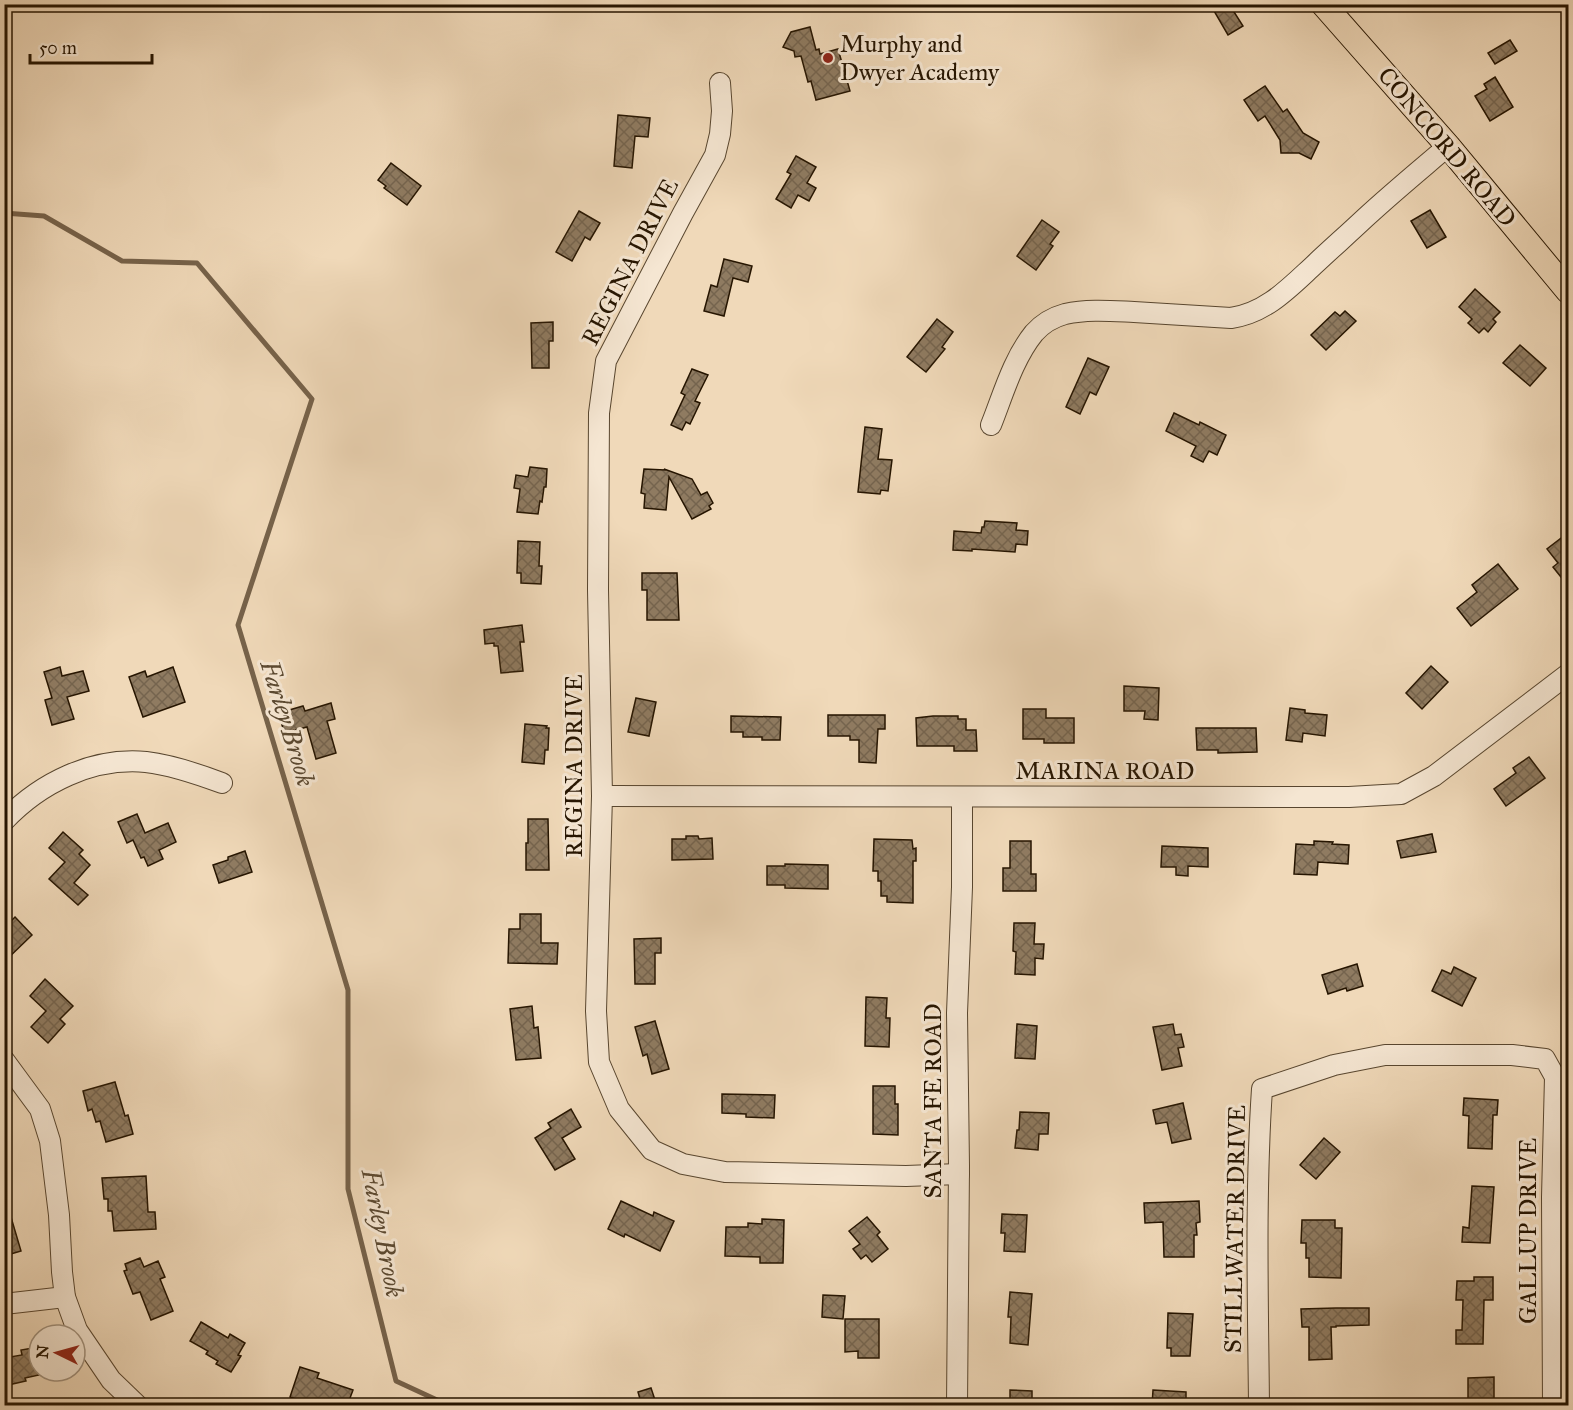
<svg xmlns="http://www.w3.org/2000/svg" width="1573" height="1410" viewBox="0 0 1573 1410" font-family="'IM FELL Great Primer',serif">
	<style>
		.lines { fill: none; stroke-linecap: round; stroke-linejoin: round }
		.stream { stroke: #76624a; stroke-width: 5 }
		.building { fill: url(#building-cross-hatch); stroke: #261501; stroke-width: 1.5 }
		.minor-casing { stroke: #58462f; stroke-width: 22 }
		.major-casing { stroke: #261501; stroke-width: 26 }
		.minor { stroke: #f5e6d2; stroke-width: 20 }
		.major { stroke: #f0d9b9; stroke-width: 24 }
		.poi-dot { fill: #8f2418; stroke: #f5e6d2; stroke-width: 2 }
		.labels { text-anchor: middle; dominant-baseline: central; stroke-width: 6; stroke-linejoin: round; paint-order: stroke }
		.poi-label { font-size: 24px; fill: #261501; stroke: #f5e6d2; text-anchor: start }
		.street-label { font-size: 24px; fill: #261501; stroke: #f5e6d2 }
		.water-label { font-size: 26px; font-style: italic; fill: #5b4931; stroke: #f5e6d2 }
	</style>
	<defs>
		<pattern id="building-cross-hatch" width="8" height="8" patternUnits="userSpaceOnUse" patternTransform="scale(1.5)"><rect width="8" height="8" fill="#8f7b61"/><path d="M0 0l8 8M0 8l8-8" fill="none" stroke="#75644e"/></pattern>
	</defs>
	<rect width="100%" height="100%" fill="#f0d9b9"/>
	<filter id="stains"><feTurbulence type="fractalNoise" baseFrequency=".00333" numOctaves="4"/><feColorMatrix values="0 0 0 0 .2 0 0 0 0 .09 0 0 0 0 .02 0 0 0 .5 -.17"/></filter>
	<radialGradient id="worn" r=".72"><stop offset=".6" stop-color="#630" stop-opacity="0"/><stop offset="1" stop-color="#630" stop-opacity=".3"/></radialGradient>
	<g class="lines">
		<path class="stream" d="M4,213L44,216L122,261L197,263L312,399L238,625L348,990V1189L396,1381L450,1406"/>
	</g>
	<g class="building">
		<path d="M1210,4H1229L1243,26L1228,35Z"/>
		<path d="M810,27L816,50L819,49L820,54L838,49L850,91L816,100L811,81L808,82L801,56L795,57L794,51L783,47L791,32Z"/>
		<path d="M1510,40L1517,51L1495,64L1488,53Z"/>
		<path d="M1495,77L1513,107L1490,121L1475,96L1487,89L1484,84Z"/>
		<path d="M1265,86L1283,112L1287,109L1303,133L1319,142L1311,159L1299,153H1281L1280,140L1265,116L1258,121L1244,100Z"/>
		<path d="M618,115L650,118L648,137L635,136L632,168L614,166Z"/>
		<path d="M796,156L816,167L807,183L816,188L809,201L798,195L791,208L776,199L791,174L787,172Z"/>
		<path d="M391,163L421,186L407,205L384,188L386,186L378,180Z"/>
		<path d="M1430,210L1446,237L1427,248L1411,221Z"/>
		<path d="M579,211L600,223L590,240L585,237L572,261L556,252Z"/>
		<path d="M1042,220L1059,232L1050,244L1053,246L1036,270L1017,256Z"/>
		<path d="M724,259L752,266L748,282L733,278L724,316L704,311L711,285L717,287Z"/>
		<path d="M1475,289L1500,312L1493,319L1496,322L1488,332L1484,328L1479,333L1468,323L1472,319L1459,307Z"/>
		<path d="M1345,311L1356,321L1326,350L1311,335L1335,312L1340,316Z"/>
		<path d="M937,319L953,332L942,347L945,349L926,372L907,357Z"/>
		<path d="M553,322V341H549V368H532L531,323Z"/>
		<path d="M1520,345L1546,368L1530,386L1503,363Z"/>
		<path d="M1088,358L1109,367L1096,395L1090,392L1080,414L1066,407Z"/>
		<path d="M692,369L708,375L695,401L700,403L690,424L686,422L682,430L671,425L685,395L681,393Z"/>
		<path d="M1174,413L1199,425L1200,422L1226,435L1217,455L1209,451L1203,462L1191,456L1196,446L1166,431Z"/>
		<path d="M865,427L882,429L878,459L892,460L888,491L881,490L880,494L858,492Z"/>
		<path d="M530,467L547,469L546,487H544L542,502L540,501L538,514L517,512L520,489L514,488L516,475L528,477Z"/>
		<path d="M644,469L665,470L664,469L692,479L701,495L707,492L713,503L709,506L711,509L692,519L669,477L666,510L644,508L645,494L641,493Z"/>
		<path d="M985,521L1017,523L1016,530L1028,531L1027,545L1016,544L1015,552L972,549V551L953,550L954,531L981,533L982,527H984Z"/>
		<path d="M1569,532V587L1553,567L1558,563L1547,549Z"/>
		<path d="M518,541L540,542L539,566H542L541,584L521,583V573H517Z"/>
		<path d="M1498,564L1518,589L1471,626L1457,608L1477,592L1472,585Z"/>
		<path d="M642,573H677L679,620H647V590H642Z"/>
		<path d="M522,625L524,642H520L523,671L501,673L498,646H494V643L485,644L484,630Z"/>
		<path d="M1431,666L1448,682L1422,709L1406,693Z"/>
		<path d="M60,667L62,676L83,671L89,691L67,697L74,719L52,725L45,700L52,698L44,672Z"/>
		<path d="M173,667L185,702L143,717L129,677L145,671L147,677Z"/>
		<path d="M1124,686L1159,688L1158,720L1144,719L1145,711H1124Z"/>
		<path d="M636,698L656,702L649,736L628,732Z"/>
		<path d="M331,703L335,719L327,721L336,753L316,759L307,727L284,733L279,713L303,706L305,711Z"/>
		<path d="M1290,708L1305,710V713L1327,715L1325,736L1303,733L1302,742L1286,740Z"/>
		<path d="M1023,709H1046V718H1074V743H1044V739H1023Z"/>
		<path d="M828,715H885V729H878L876,763L859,762V740H850V736H828Z"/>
		<path d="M731,716L781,717L780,740H762V737H743V732H731Z"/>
		<path d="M933,716H958V719H966V730H976L977,751H954V746H917L916,718Z"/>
		<path d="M525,724L547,726L546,728H549L548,750H545L544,764L522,762Z"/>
		<path d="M1196,728H1256L1257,752L1218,753V750H1197Z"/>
		<path d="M1529,757L1545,778L1506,806L1494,789L1516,773L1513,768Z"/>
		<path d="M137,814L145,833L168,823L176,842L159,850L163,859L148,866L144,857L141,858L133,840L127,843L118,822Z"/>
		<path d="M528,819H548L549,870H526V843H528Z"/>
		<path d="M63,832L83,850L79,854L90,865L74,883L88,895L78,905L49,879L65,862L49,848Z"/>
		<path d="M1432,834L1436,852L1401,858L1397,841Z"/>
		<path d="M686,836H698L699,839L712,838L713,859L672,860V839H686Z"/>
		<path d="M874,839L912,840L913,849L916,848V861H913V903L887,902V896H881V881H878V871H873Z"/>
		<path d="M1010,841H1031V874H1036V891H1003V868H1010Z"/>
		<path d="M1314,841L1333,842L1332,844L1349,845L1348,864L1318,862L1317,875L1294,874L1296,844L1314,845Z"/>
		<path d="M1162,846L1208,848V867L1188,866V876L1176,875V867H1161Z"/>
		<path d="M245,851L252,872L219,883L213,865L228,860V857Z"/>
		<path d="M785,864L828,865V889L785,888V885H767V866H785Z"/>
		<path d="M520,914H541V943H558L557,964L508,963L509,929H520Z"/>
		<path d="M15,917L32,935L4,962V928Z"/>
		<path d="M1014,923H1035L1034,944H1044L1043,959L1035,958V975L1015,974L1016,952L1013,951Z"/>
		<path d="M661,938V953H655V984H635L634,939Z"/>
		<path d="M1357,964L1363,986L1347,991L1346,988L1328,994L1322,975Z"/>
		<path d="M1454,967L1476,978L1462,1006L1432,991L1442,970L1451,974Z"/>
		<path d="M45,979L73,1006L60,1019L65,1024L48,1043L31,1027L46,1011L30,996Z"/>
		<path d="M866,997L887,998L886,1018H890L889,1047L865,1046Z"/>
		<path d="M532,1006L534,1028L538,1027L541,1058L516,1060L510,1009Z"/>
		<path d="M655,1021L669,1069L652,1074L647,1054L643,1056L635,1027Z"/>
		<path d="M1017,1024L1037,1026L1035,1059L1015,1058Z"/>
		<path d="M1173,1024L1175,1035L1181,1034L1184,1047L1178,1048L1182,1066L1162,1070L1153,1027Z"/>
		<path d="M115,1082L125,1116L128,1115L133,1134L106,1142L100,1121L96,1122L92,1109L88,1111L83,1091Z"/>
		<path d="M873,1086H895V1104H898V1135L873,1134Z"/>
		<path d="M722,1094L775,1095L774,1118L746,1117V1114L722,1113Z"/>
		<path d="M1464,1098L1498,1100L1497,1115H1493L1492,1149L1468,1148L1469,1116L1463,1115Z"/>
		<path d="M1183,1103L1191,1139L1172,1143L1167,1122L1156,1124L1153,1110Z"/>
		<path d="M571,1109L581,1127L562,1138L575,1159L555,1170L535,1138L551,1128L548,1123Z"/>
		<path d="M1020,1112L1049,1113L1048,1134H1039L1038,1150L1015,1148L1017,1130H1019Z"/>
		<path d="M1324,1138L1340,1152L1316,1179L1300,1165Z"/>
		<path d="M146,1176L148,1212H155L156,1229L114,1231L112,1211H108V1199H104L102,1178Z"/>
		<path d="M1472,1186L1494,1187L1490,1243L1462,1242L1463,1227L1469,1228Z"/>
		<path d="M621,1201L653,1216L654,1212L674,1221L660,1251L625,1234L624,1237L608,1229Z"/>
		<path d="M1199,1201L1200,1222L1196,1223L1197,1235H1194V1257H1164L1163,1222L1145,1223L1144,1203Z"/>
		<path d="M4,1207H8L21,1251L4,1256Z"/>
		<path d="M1002,1214L1027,1215L1025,1252L1004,1251L1005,1233H1001Z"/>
		<path d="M867,1217L880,1232L877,1235L888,1249L872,1262L866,1255L861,1259L853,1249L860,1244L849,1231Z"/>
		<path d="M762,1219L784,1220L783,1263H760V1257L725,1256L726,1227H748V1223L762,1224Z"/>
		<path d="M1302,1220H1335V1228H1342L1341,1278L1309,1277V1258H1306V1243H1301Z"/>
		<path d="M140,1258L144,1267L158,1261L165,1277L160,1279L173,1311L151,1320L140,1292L133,1294L124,1271L127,1270L125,1264Z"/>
		<path d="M1474,1277H1493V1300H1484L1483,1344H1456V1330H1462L1463,1300H1456L1457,1281H1474Z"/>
		<path d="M1010,1292L1032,1294L1028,1345L1010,1343L1011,1317H1008Z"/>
		<path d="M823,1295L845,1296L843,1319L822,1317Z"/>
		<path d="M1336,1308H1369V1325L1336,1326V1327H1331L1332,1359L1309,1360V1327H1302L1301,1309Z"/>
		<path d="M1168,1313L1193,1314L1190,1356H1171V1348H1167Z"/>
		<path d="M845,1319H879V1358H858V1351L845,1352Z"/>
		<path d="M201,1322L228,1338L230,1334L245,1343L238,1355L241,1356L231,1372L216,1364L218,1361L206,1354L208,1351L190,1341Z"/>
		<path d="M39,1347V1375L25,1378L26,1381L8,1385L4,1358L22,1355L21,1350Z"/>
		<path d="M300,1367L319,1373L317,1378L353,1390L347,1406H314L290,1397Z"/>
		<path d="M1494,1377V1406H1473V1401H1468V1378Z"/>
		<path d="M651,1388L657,1406H642L638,1392Z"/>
		<path d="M1010,1390L1032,1391V1406H1010Z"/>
		<path d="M1153,1390L1186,1392V1406H1152Z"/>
	</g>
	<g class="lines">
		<g class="minor-casing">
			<g id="minor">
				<path d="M720,83L722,111L720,134L715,155L683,213L606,361L599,413L598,590L602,796L596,1011L599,1062L619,1109L652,1150L683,1164L725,1172L906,1176L959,1174"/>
				<path d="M991,425C1003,395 1013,359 1034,333C1042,324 1054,317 1065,314C1088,309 1111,311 1134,312C1166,314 1199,316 1231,318C1266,313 1289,288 1314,265C1331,249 1348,234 1365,218C1392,193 1420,170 1448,146"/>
				<path d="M602,796L1349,797L1401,794L1434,776L1568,674"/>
				<path d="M4,821C40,783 92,757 146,762C172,765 198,774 222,783"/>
				<path d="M4,1060L40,1109L50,1141L59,1215L62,1272L65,1297L77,1330L111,1380L138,1406"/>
				<path d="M4,1304L65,1297"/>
				<path d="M957,1406L959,1166L957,1013L962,887V797"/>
				<path d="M1259,1406C1258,1300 1255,1194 1262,1089L1334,1065L1385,1055H1512L1545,1059L1555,1077L1552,1197L1553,1406"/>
			</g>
		</g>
		<g class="major-casing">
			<path id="major" d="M1323,4L1448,146L1568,291"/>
		</g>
		<use href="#minor" class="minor"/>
		<use href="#major" class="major"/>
	</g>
	<circle class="poi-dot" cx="828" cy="58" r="6"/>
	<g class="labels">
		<g class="poi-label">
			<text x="840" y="44">Murphy and<tspan x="840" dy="28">Dwyer Academy</tspan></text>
		</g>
		<g class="street-label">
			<text transform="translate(1447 147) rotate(50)">CONCORD ROAD</text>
			<text transform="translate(630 262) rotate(-63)">REGINA DRIVE</text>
			<text transform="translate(574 766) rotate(-90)">REGINA DRIVE</text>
			<text x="1105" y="771">MARINA ROAD</text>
			<text transform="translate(933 1101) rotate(-90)">SANTA FE ROAD</text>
			<text transform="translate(1235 1229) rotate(-89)">STILLWATER DRIVE</text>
			<text transform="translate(1528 1231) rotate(-90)">GALLUP DRIVE</text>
		</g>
		<g class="water-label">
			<text transform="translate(288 723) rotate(73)">Farley Brook</text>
			<text transform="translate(383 1233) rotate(79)">Farley Brook</text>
		</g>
	</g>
	<rect width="1573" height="1410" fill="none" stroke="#f0d9b9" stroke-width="24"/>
	<rect x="6" y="6" width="1561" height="1398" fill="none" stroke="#261501" stroke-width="3"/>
	<rect x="12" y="12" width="1549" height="1386" fill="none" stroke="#261501" stroke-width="1.5"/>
	<g transform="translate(57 1353) rotate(275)"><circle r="28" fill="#f5e6d2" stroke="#a2927e" stroke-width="1.5"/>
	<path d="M0-4.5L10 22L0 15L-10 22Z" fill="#8f2418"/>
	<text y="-9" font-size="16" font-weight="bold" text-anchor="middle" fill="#261501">N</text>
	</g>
	<path d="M30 54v9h122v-9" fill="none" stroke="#261501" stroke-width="3"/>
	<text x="39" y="54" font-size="18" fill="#261501" stroke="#f5e6d2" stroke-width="4.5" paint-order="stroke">50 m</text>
	<rect width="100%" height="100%" filter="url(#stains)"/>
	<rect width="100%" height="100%" fill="url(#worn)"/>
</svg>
